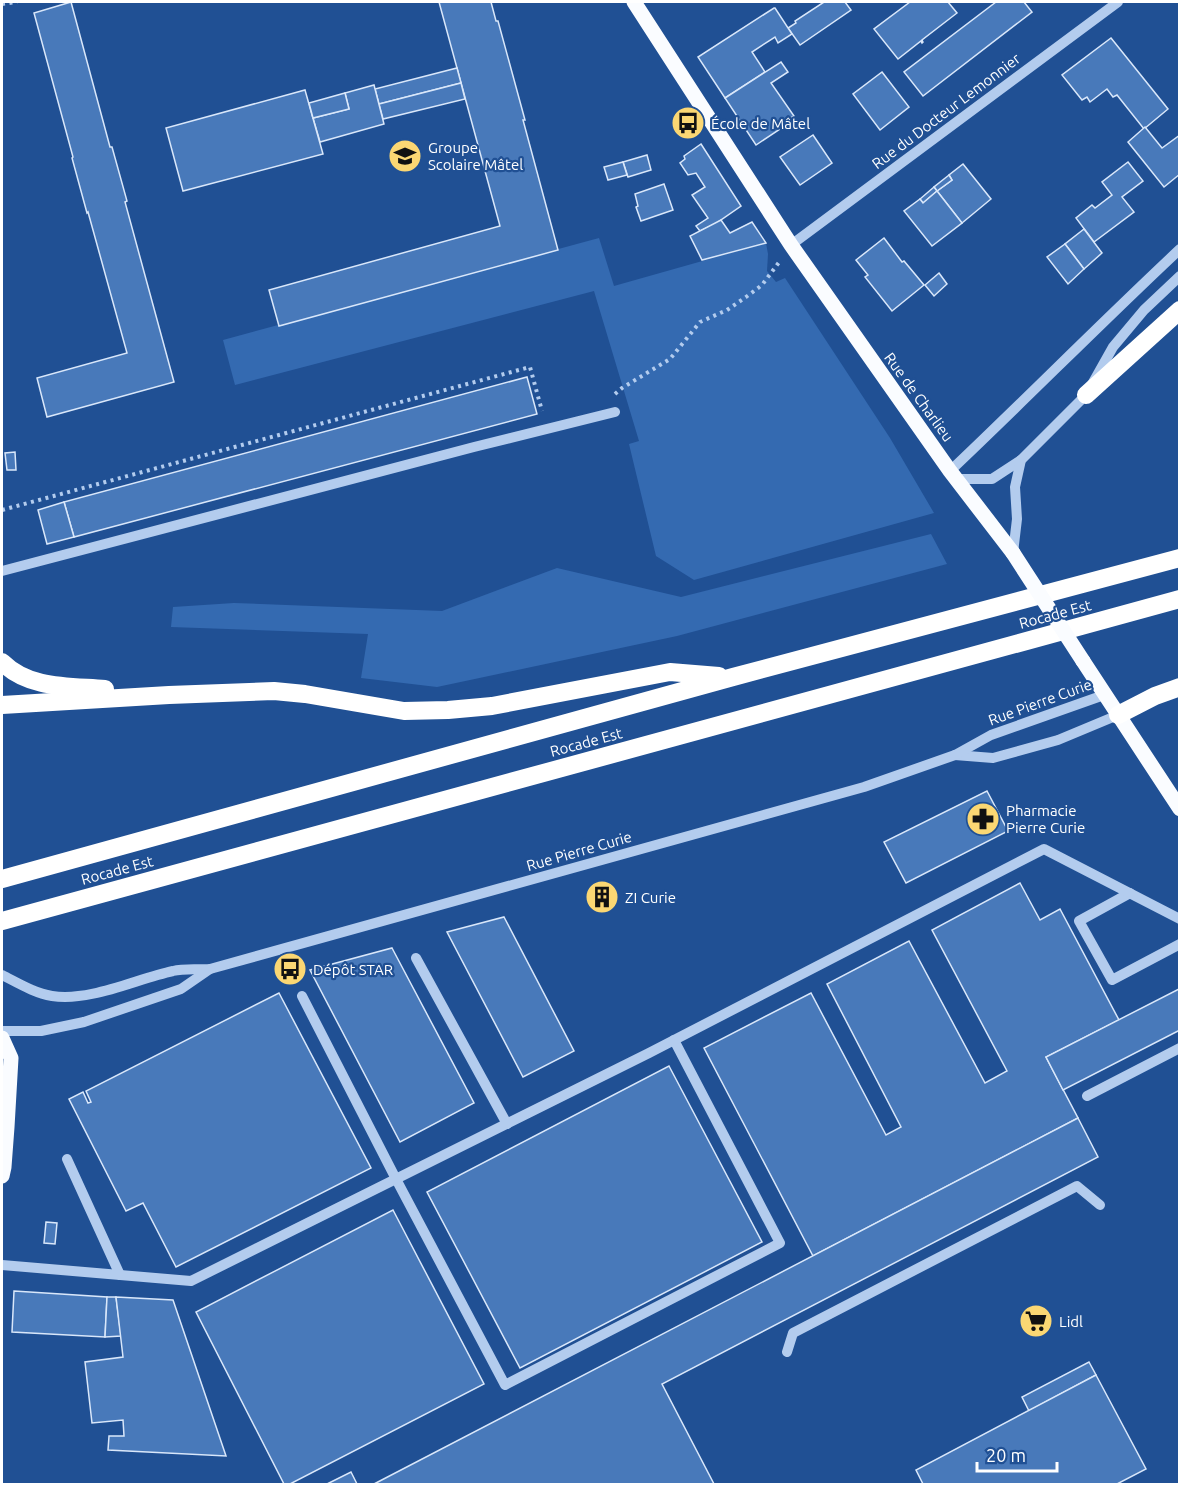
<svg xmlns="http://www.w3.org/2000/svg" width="1181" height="1486" viewBox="0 0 1181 1486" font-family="Ubuntu,sans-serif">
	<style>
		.green { fill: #346ab1 }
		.building { fill: #4879ba; stroke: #d9e7fa; stroke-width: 1.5 }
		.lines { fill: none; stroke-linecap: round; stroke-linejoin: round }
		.path { stroke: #b3ccee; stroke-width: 4; stroke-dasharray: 3 4.5; stroke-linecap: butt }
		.minor { stroke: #b3ccee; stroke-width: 10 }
		.major { stroke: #fafcff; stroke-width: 15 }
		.highway { stroke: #fff; stroke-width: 18 }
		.major-bridge { stroke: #fafcff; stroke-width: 15 }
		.labels { text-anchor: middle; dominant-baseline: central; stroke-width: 4.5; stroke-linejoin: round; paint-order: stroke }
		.street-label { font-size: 15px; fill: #fff; stroke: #205094 }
		.poi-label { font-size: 15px; fill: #fff; stroke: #205094; text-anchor: start }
	</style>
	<rect width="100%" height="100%" fill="#205094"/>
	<g class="green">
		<path d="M599,238L614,286L766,243L768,254L767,271L776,282L785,278L890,438L934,513L694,580L656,556L629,444L639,441L594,291L235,385L223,340Z"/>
		<path d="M931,534L947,564L677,636L437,687L361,678L368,634L171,627L173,607L234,603L442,611L557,568L681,597Z"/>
	</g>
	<g class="building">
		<path d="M71,2L110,147H112L127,201L125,202L174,382L47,417L37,378L127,353L88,212L87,213L72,158L73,157L34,13Z"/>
		<path d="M439,2H491L496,21H498L525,120H523L558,250L279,326L269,290L500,226Z"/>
		<path d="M824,2H845L851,10L800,45L788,28L796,23L795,21Z"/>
		<path d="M910,2H948L957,13L922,40L923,42L922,43L921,41L898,59L874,29Z"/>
		<path d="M996,2H1024L1032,12L923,96L904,72Z"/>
		<path d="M774,8H775L792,34L778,43L775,37L752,52L765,72L725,98L698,57Z"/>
		<path d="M1111,38L1168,109L1144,129L1117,95L1113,97L1107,89L1090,102L1087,97L1082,100L1062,75Z"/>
		<path d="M781,62L788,72L771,83L794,116L784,122L786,125L756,145L725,98Z"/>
		<path d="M457,68L461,83L379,104L375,89Z"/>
		<path d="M882,72L909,107L880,130L853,94Z"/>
		<path d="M461,83L465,99L383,119L379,104Z"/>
		<path d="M374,85L384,124L320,142L313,118L349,109L345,93Z"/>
		<path d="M305,90L323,154L183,191L166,128Z"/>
		<path d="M345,93L349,109L313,118L309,103Z"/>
		<path d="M1145,127L1162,148L1180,135V174L1164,187L1128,142Z"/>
		<path d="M813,135L832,163L800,185L780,157Z"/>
		<path d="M701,144L741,206L715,224L700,231L696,226L708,218L692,195L705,187L696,173L688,175L680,163L685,159L684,156Z"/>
		<path d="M647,155L651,170L628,177L623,162Z"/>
		<path d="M623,162L627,175L608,180L604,167Z"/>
		<path d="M1128,162L1143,181L1122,197L1134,212L1094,242L1076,218L1092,205L1095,208L1112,195L1102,182Z"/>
		<path d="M963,164L991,199L962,223L937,191L952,180L949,175Z"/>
		<path d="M949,175L952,180L937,191L934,187Z"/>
		<path d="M664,184L673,210L641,221L636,207L638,206L635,194Z"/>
		<path d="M934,187L937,191L923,203L920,199Z"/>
		<path d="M937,191L962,223L932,246L904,211L920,199L923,203Z"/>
		<path d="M721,220L730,233L752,222L766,243L702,260L690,236Z"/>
		<path d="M1084,229L1102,253L1084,269L1065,244Z"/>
		<path d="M884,238L902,262L904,261L924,285L892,311L865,277L868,275L856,260Z"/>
		<path d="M1065,244L1084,269L1068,284L1047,257Z"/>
		<path d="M939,273L947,284L934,296L925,285Z"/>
		<path d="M527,377L537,414L74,537L64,502Z"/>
		<path d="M15,452L16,470H7L5,453Z"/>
		<path d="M64,502L74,537L47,544L38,510Z"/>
		<path d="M987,791L1008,831L906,883L884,842Z"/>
		<path d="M1020,883L1040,920L1060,909L1119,1020L1046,1057L1078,1118L813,1256L704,1048L811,993L886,1135L901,1127L827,984L909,941L985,1083L1007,1071L932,930Z"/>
		<path d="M611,887L615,901L593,907L589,893Z"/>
		<path d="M504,917L574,1051L523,1077L447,932Z"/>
		<path d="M392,948L474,1103L400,1142L310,970Z"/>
		<path d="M1179,989L1180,1030L1063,1090L1046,1057Z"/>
		<path d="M279,993L371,1168L176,1267L143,1203L126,1211L69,1099L83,1092L88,1103L91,1102L86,1091Z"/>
		<path d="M669,1066L762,1242L520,1368L427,1192Z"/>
		<path d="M1078,1118L1098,1157L662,1384L714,1484H374Z"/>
		<path d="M393,1210L484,1384L290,1484H284L196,1312Z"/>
		<path d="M46,1222L57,1223L55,1244L44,1243Z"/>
		<path d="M14,1291L107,1297L105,1337L12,1332Z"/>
		<path d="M107,1297H116L121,1336L105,1337Z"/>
		<path d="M116,1297L173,1300L226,1456L108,1450L109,1436H124L123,1420L92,1423L85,1362L123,1357Z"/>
		<path d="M1089,1362L1096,1375L1029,1411L1022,1397Z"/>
		<path d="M1096,1375L1146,1469L1117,1484H923L916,1470Z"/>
		<path d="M351,1472L357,1484H327Z"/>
	</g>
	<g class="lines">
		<g class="path">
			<path d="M2,4L17,2"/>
			<path d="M615,394L622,388L670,359L700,322L727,310L746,297L762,285L780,261"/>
			<path d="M2,510L530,367L542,411"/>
		</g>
		<g class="minor">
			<path d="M791,245L1118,2"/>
			<path d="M950,471C1027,398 1102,322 1180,249"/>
			<path d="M956,479H992L1021,460"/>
			<path d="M1013,553L1017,519L1015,487L1021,460L1086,395L1113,347L1144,310L1180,276"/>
			<path d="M2,571L474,447L615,412"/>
			<path d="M955,755L993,758L1058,740L1118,715"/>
			<path d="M1130,893L1079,921L1112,980L1180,944"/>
			<path d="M416,958L507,1124"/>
			<path d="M2,975C18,983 34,993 52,996C90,1002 136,979 173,971C185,968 198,970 210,969L864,787L955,755L991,735L1104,695"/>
			<path d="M302,996L396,1179L505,1385L780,1243L674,1040"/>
			<path d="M2,1031H41L84,1022L181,989L210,969"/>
			<path d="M1087,1096L1180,1048"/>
			<path d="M67,1159L120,1275"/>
			<path d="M2,1265L191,1281L649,1053L1044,849L1180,919"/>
			<path d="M787,1352L793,1333L1077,1186L1100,1205"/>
		</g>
		<g class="major">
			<path d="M634,2L791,245L950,471L1013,553"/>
			<path d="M1083,661L1180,809"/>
			<path d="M2,1038L11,1058L7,1127L4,1167L2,1176"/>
		</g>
		<g class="highway">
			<path d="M1086,395L1180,310"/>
			<path d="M2,662C29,689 69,686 105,689"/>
			<path d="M2,705L169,695L274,691L305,694L404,711L448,710L492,706L670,672L719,676"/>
			<path d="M1118,715L1155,696L1180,687"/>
			<path d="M2,879L733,677L1180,558"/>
			<path d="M2,921L1180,599"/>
		</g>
		<path class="major-bridge" d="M1013,553L1083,661"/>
	</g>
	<defs>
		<g id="bus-disc" transform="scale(1.725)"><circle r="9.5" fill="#fbd773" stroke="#205094"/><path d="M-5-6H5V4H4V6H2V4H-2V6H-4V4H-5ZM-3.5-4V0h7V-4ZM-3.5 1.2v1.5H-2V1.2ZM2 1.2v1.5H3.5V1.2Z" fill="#111"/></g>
		<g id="school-disc" transform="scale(1.725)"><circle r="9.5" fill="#fbd773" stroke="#205094"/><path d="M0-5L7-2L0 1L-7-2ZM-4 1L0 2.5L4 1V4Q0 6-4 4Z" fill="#111"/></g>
		<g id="pharmacy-disc" transform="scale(1.725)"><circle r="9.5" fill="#fbd773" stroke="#205094"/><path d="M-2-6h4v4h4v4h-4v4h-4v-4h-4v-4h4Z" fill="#111"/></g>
		<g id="building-disc" transform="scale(1.725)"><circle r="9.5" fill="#fbd773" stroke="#205094"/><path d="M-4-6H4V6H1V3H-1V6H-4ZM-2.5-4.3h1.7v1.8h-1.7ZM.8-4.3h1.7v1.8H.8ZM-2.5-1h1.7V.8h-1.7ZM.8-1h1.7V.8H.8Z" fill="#111"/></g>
		<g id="supermarket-disc" transform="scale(1.725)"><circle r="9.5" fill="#fbd773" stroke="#205094"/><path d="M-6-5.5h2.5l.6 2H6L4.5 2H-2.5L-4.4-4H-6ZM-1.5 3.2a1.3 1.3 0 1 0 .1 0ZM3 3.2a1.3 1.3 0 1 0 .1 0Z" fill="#111"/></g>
	</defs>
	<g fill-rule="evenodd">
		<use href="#bus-disc" x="688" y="123"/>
		<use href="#school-disc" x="405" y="156"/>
		<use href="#pharmacy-disc" x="983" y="819"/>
		<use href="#building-disc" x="602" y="897"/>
		<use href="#bus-disc" x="290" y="969"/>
		<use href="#supermarket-disc" x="1036" y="1321"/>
	</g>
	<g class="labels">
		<g class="street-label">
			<text transform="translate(946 111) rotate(-37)">Rue du Docteur Lemonnier</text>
			<text transform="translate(919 397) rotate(54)">Rue de Charlieu</text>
			<text transform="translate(1055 614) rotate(-15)">Rocade Est</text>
			<text transform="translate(1040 702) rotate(-20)">Rue Pierre Curie</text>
			<text transform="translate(586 742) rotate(-15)">Rocade Est</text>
			<text transform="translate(579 851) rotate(-16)">Rue Pierre Curie</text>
			<text transform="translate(117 870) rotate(-15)">Rocade Est</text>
		</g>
		<g class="poi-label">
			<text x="711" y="123">École de Mâtel</text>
			<text x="428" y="147">Groupe<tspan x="428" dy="17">Scolaire Mâtel</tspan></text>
			<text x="1006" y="810">Pharmacie<tspan x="1006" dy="17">Pierre Curie</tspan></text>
			<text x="625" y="897">ZI Curie</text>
			<text x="313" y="969">Dépôt STAR</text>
			<text x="1059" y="1321">Lidl</text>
		</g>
	</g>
	<rect width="1181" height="1486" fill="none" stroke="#ffffff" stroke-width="6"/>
	<path d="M977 1462v9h80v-9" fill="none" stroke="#ffffff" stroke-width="3"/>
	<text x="986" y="1462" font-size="18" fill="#ffffff" stroke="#205094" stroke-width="4.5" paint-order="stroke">20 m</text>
</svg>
